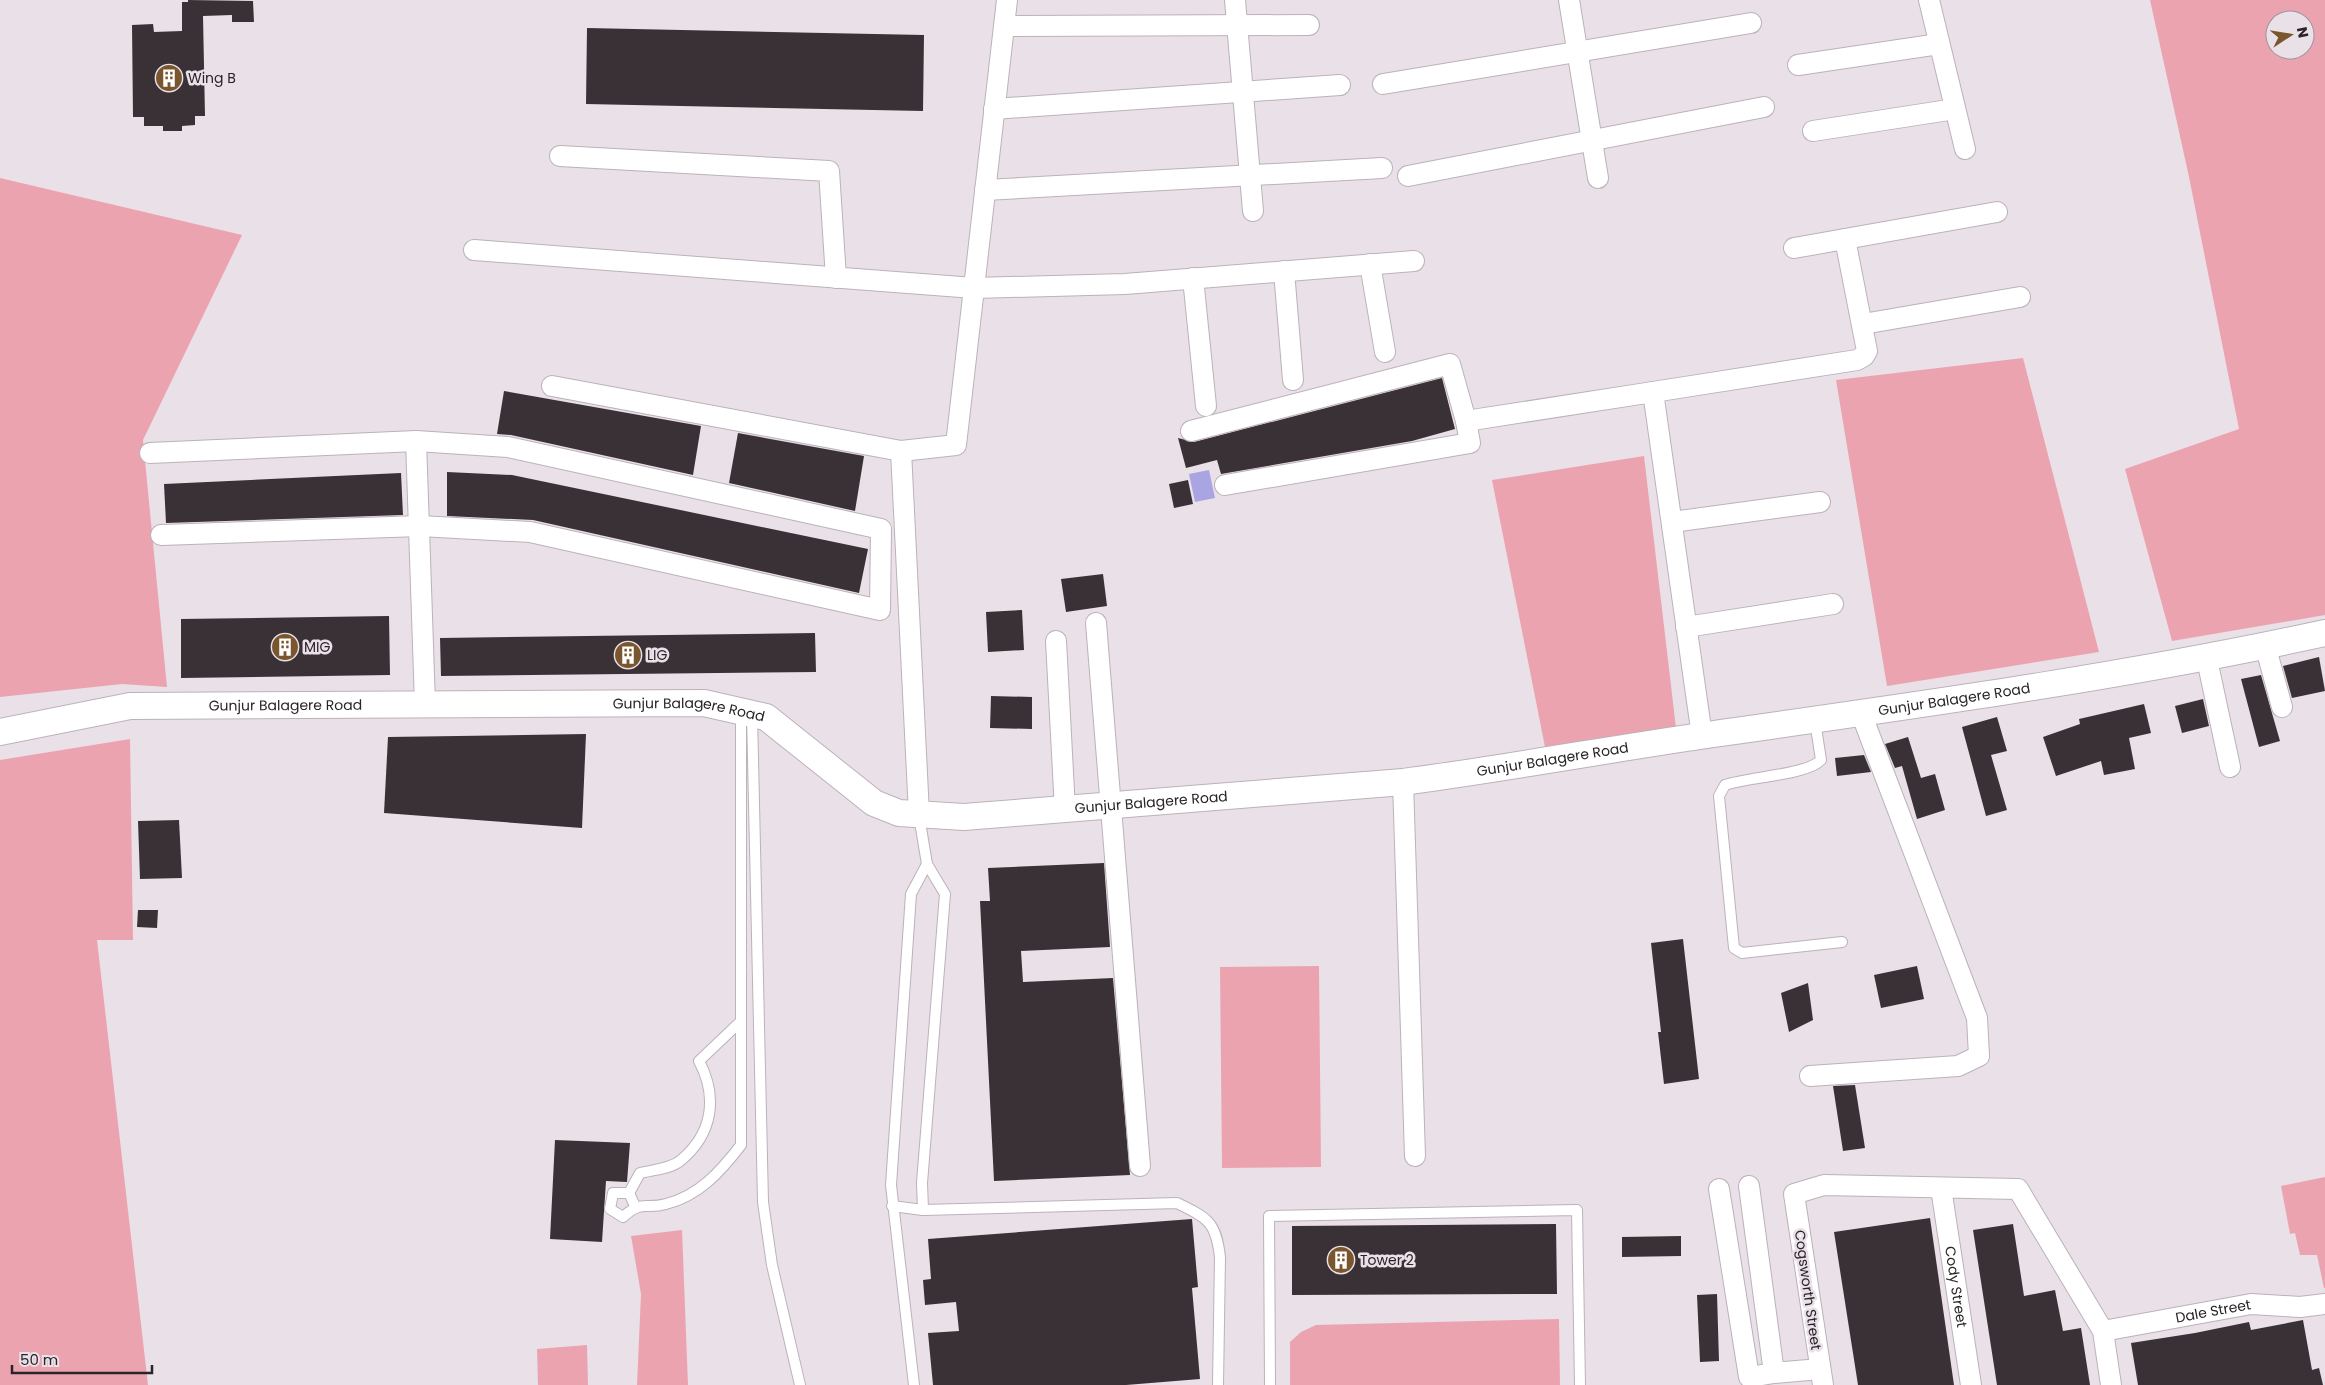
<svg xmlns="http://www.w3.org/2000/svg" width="2325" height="1385" viewBox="0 0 2325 1385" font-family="Poppins,sans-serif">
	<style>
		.green { fill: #eca3b0; fill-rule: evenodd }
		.water { fill: #a9a5e3 }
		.building { fill: #3a3136 }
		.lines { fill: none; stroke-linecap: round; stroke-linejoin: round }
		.service-casing { stroke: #bbb2ba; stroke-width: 12 }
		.minor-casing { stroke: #bbb2ba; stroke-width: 22 }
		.tertiary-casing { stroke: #bbb2ba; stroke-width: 28 }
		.service { stroke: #fff; stroke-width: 10 }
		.minor { stroke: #fff; stroke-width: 20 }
		.tertiary { stroke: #fff; stroke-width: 26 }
		.labels { text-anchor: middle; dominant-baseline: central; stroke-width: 5; stroke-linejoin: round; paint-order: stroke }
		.poi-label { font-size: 14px; fill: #282427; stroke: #e9e0e8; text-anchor: start }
		.street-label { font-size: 14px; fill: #282427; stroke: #e9e0e8 }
	</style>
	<rect width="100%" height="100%" fill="#e9e0e8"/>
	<g class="green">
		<path d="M2150,0H2325V615L2172,641L2125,469L2239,429L2189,177ZM2275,20H2305V50H2275Z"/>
		<path d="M0,178L242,235L143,440L167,687L122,684L0,697Z"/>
		<path d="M2023,358L2099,652L1887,686L1836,380Z"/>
		<path d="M1644,456L1676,728L1545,747L1492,480Z"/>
		<path d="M130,739L133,940H97L148,1385H0V760Z"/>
		<path d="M1319,966L1321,1167L1222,1168L1220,967Z"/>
		<path d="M2325,1177V1288H2324L2317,1255H2300L2295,1233L2290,1234L2281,1186Z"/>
		<path d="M682,1230L688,1385H637L641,1294L631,1236Z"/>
		<path d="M1559,1319L1560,1385H1290V1342L1301,1332L1316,1325Z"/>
		<path d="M587,1345L588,1385H538L537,1349Z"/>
	</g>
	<path class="water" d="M1209,470L1215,498L1195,502L1189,474Z"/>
	<g class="building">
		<path d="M188,0L253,1L254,22H232V15L203,16L205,116H195V125L182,126V131H163V126H144V117H133L132,25L153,24L154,32L182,31V2H188Z"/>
		<path d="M587,28L924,35L923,111L586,104Z"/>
		<path d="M1442,378L1455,429L1412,441L1221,474L1217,460L1186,468L1178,438L1194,442Z"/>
		<path d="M504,391L701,426L693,475L511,435L497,434Z"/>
		<path d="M738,433L864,456L855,511L729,483Z"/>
		<path d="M447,472L512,475L868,549L859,593L533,520L447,516Z"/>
		<path d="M401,473L403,515L166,523L164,484Z"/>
		<path d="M1188,480L1193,504L1174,508L1169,484Z"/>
		<path d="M1103,574L1107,606L1066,612L1061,579Z"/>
		<path d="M1022,610L1024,650L988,652L986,612Z"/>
		<path d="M389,616L390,675L181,678V619Z"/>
		<path d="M815,633L816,672L441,676L440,638Z"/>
		<path d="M2319,657L2325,691L2292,698L2283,666Z"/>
		<path d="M2261,675L2280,741L2259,747L2241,679Z"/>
		<path d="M991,696L1032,697V729L990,728Z"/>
		<path d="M2203,699L2209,726L2182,733L2175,706Z"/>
		<path d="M2144,704L2151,733L2129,738L2135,769L2104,775L2101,761L2056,776L2043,737L2080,724L2079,719Z"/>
		<path d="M1997,717L2007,751L1991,755L2007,810L1986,816L1962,727Z"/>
		<path d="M586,734L582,828L384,813L388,737Z"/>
		<path d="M1908,737L1921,778L1935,774L1945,810L1917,819L1902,766L1895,768L1885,744Z"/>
		<path d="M1864,755L1871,772L1837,776L1835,758Z"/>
		<path d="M179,820L182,878L140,879L138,821Z"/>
		<path d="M1104,863L1110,947L1021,951L1023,982L1113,978L1130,1175L994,1181L980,901H990L988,868Z"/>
		<path d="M138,910H158L157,928L137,927Z"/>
		<path d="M1683,939L1699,1079L1664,1084L1658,1032H1661L1651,943Z"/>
		<path d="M1917,966L1924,999L1881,1008L1874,975Z"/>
		<path d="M1808,983L1813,1020L1789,1032L1781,993Z"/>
		<path d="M1855,1085L1865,1148L1843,1151L1833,1086Z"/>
		<path d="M555,1140L630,1143L627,1182L606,1181L602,1242L550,1239Z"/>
		<path d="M1930,1218L1954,1385H1858L1834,1232Z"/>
		<path d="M1192,1219L1198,1287L1192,1288L1200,1379L1126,1385H933L928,1333L959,1331L956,1302L925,1305L923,1280L931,1279L928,1239Z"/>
		<path d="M1556,1224L1557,1294L1292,1295V1226Z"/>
		<path d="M2013,1224L2024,1296L2055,1290L2063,1331L2081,1328L2090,1385H1997L1973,1230Z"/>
		<path d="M1681,1236V1256L1622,1257V1237Z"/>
		<path d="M1717,1294L1719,1361L1700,1362L1697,1295Z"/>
		<path d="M2303,1320L2312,1370L2319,1368L2323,1385H2138L2131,1343L2195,1333L2249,1322L2251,1330Z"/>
	</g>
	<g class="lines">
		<g class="service-casing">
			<g id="service">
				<path d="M752,715L763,1202L772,1265L800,1385"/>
				<path d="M1815,721L1821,760C1807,775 1747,777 1725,785L1719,796L1734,948L1742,953L1842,942"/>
				<path d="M919,816L927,864L945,894L922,1183L923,1210"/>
				<path d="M629,1193L640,1173C652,1170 670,1169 680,1161C713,1134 718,1097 699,1061L740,1022"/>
				<path d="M635,1206L629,1193H613L610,1209L623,1217C643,1199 644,1210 666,1204C699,1196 721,1171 741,1145V713"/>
				<path d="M892,1206L923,1210L1177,1203C1208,1218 1216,1222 1220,1257L1218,1385"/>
				<path d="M914,1385L891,1185L911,894L927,864"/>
				<path d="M1270,1385L1269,1216L1577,1210L1580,1385"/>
			</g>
		</g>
		<g class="minor-casing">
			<g id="minor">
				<path d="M1235,0L1253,211"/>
				<path d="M1569,0L1598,178"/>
				<path d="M1929,0L1965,149"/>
				<path d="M1004,26L1309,25"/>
				<path d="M1798,65L1939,44"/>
				<path d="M1383,84L1751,23"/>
				<path d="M994,109L1340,85"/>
				<path d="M1813,131L1955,109"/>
				<path d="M560,156L829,171L836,278"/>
				<path d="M1408,176L1764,107"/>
				<path d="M985,190L1382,168"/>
				<path d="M1794,248L1997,212"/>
				<path d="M474,250L974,288L1125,284L1414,261"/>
				<path d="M1370,264L1385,352"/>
				<path d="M1284,271L1293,380"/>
				<path d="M1193,278L1206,406"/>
				<path d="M1863,324L2020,297"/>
				<path d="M552,386L901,451L956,445L1007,0"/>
				<path d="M1466,421L1653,392"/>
				<path d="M1191,431L1450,364L1466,421L1470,443L1225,485"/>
				<path d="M416,441L425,704"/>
				<path d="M901,451L919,814"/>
				<path d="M150,453L416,441L508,447L881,529L880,610L530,532L420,526L161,535"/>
				<path d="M1672,522L1820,502"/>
				<path d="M1096,623L1140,1166"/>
				<path d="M1686,627L1833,604"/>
				<path d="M1056,641L1065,810"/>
				<path d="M2265,645L2282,707"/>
				<path d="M2206,655L2230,767"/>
				<path d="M1702,736L1653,392L1857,360L1864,356L1867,351L1845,239"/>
				<path d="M1403,782L1415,1156"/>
				<path d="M1810,1076L1958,1066L1979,1056L1977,1018L1861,713"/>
				<path d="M1749,1186L1774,1373L1820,1369"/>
				<path id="s1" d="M1941,1188L1971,1385"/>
				<path d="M1719,1189L1749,1377L1774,1373"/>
				<path id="s2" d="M2103,1331L2251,1304L2300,1307L2325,1304"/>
				<path d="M1823,1385L1794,1194L1824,1185L2018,1189L2103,1331L2111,1385"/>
			</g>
		</g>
		<g class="tertiary-casing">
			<g id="tertiary">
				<path id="s3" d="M0,732L130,706L704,703L766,717L874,803L899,813L964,817L1403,782C1507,768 1610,749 1714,734C1918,705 2123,677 2325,633"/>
			</g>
		</g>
		<use href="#service" class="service"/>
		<use href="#minor" class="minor"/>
		<use href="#tertiary" class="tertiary"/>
	</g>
	<defs>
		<g id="building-disc" transform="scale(1.4375)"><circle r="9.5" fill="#79562e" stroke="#e9e0e8"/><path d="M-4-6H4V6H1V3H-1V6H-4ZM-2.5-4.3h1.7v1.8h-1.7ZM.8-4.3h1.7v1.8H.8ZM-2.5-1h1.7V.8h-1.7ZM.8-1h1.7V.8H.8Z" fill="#fff"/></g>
	</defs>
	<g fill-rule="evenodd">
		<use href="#building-disc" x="169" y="78"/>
		<use href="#building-disc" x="285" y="647"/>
		<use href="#building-disc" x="628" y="655"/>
		<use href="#building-disc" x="1341" y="1260"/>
	</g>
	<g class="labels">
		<g class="poi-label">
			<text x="188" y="78">Wing B</text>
			<text x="304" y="647">MIG</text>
			<text x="647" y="655">LIG</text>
			<text x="1360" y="1260">Tower 2</text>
		</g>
		<g class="street-label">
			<text stroke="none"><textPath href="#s3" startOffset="1998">Gunjur Balagere Road</textPath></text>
			<text stroke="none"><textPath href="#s3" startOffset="288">Gunjur Balagere Road</textPath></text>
			<text stroke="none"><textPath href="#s3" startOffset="692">Gunjur Balagere Road</textPath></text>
			<text stroke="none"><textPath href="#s3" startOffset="1592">Gunjur Balagere Road</textPath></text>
			<text stroke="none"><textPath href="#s3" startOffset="1188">Gunjur Balagere Road</textPath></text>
			<text stroke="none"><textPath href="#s1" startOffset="100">Cody Street</textPath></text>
			<text transform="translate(1808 1290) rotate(82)">Cogsworth Street</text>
			<text stroke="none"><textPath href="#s2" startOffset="112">Dale Street</textPath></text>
		</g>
	</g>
	<g transform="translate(2290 35) rotate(78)"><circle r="24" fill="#e9e0e8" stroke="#9c959b"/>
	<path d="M0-4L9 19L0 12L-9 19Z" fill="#79562e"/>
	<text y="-8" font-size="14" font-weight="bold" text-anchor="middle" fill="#282427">N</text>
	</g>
	<path d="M12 1365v8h140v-8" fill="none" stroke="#282427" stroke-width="2.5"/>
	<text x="20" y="1365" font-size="15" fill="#282427" stroke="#e9e0e8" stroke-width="4" paint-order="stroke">50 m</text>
</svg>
